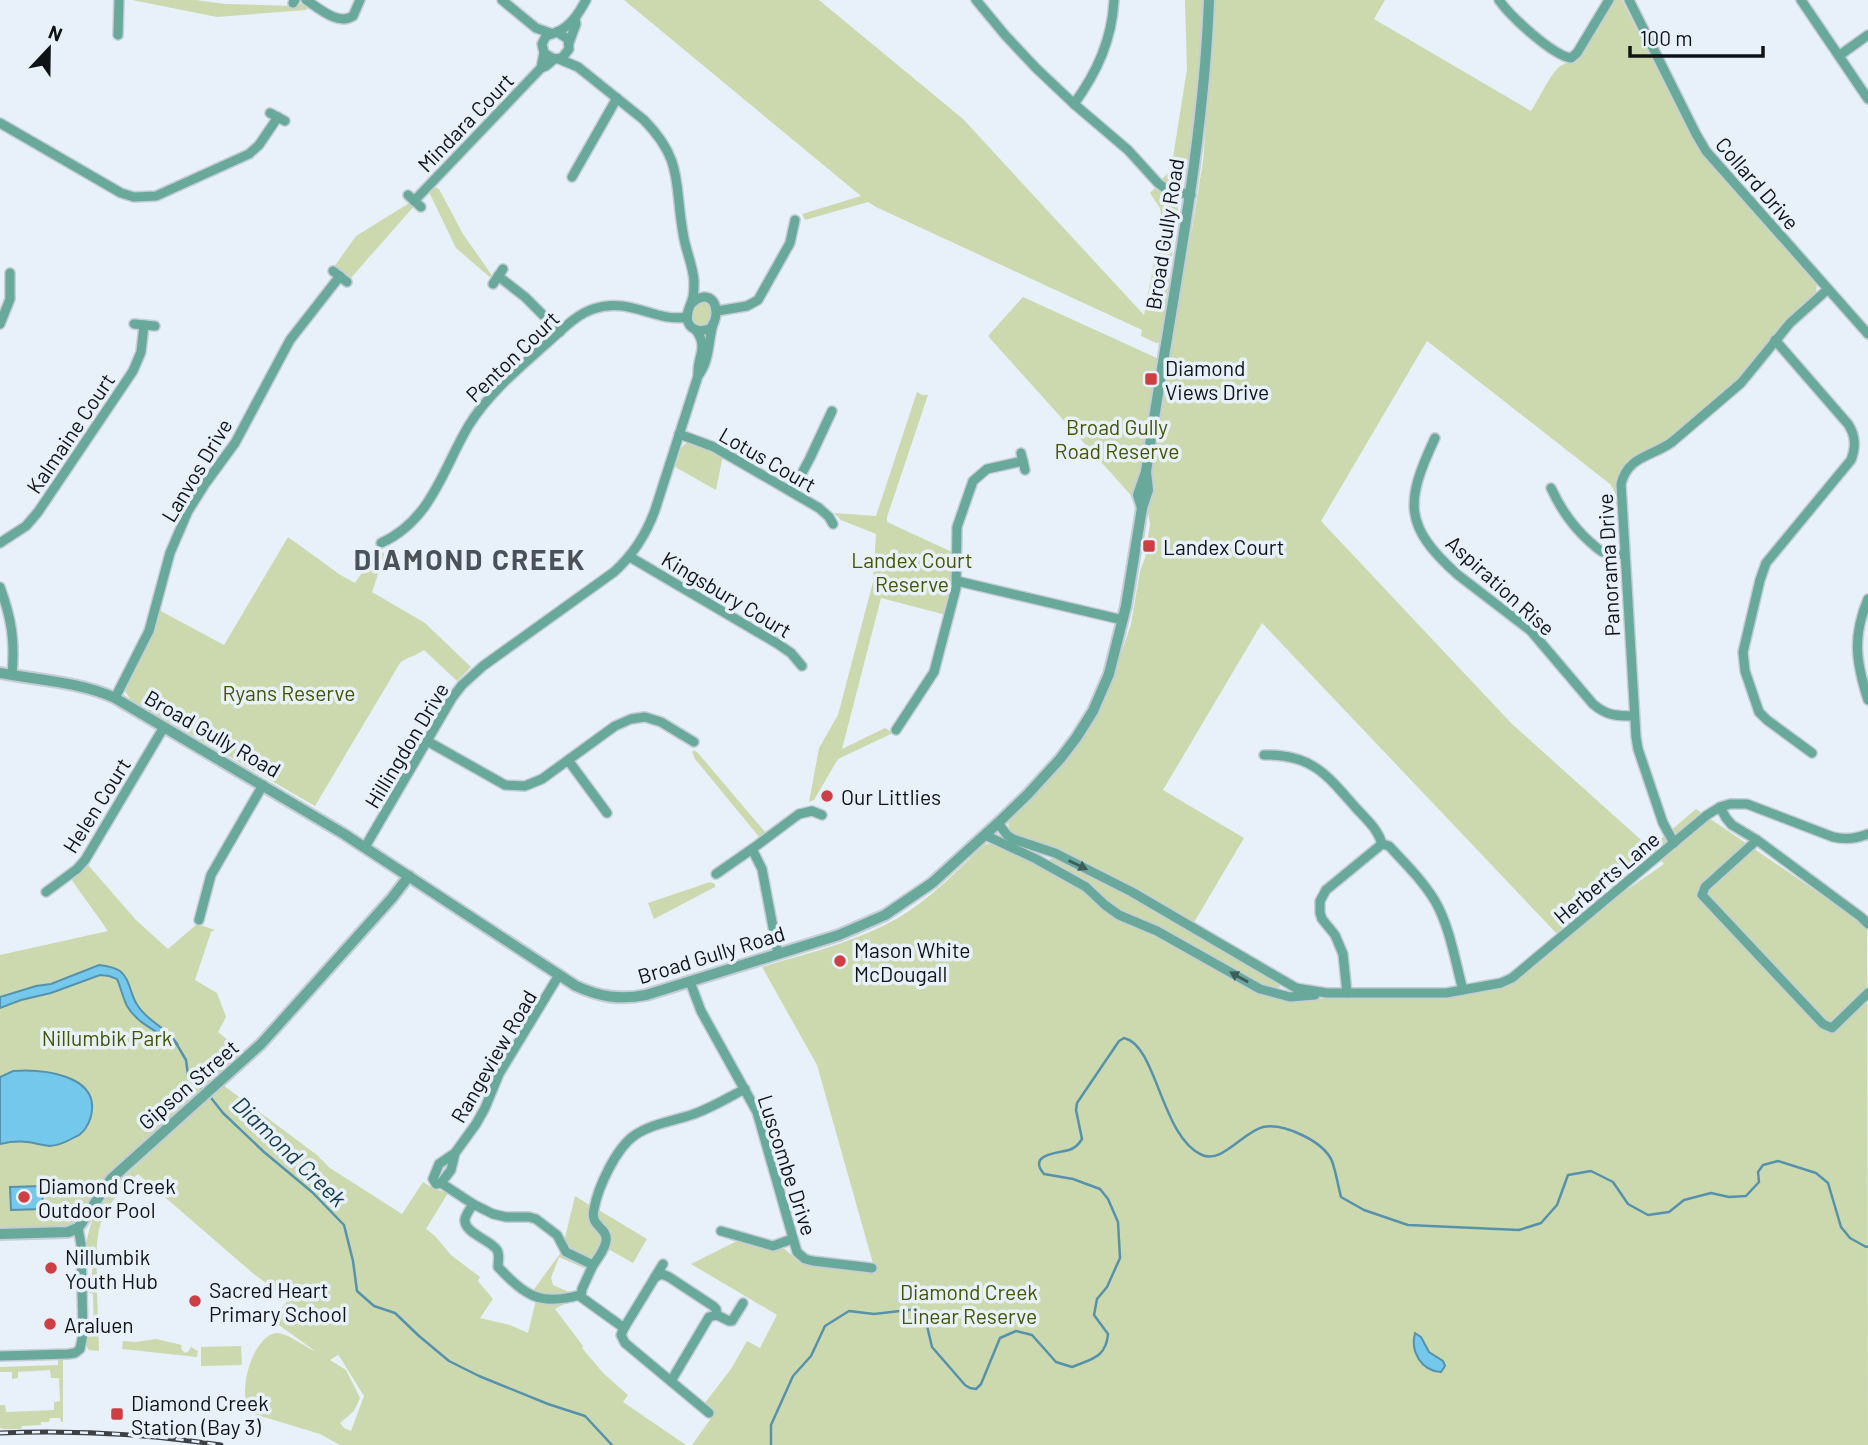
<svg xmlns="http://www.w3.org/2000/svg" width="1868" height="1445" viewBox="0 0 1868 1445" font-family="Barlow,sans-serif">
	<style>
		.green { fill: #ccd9ae; fill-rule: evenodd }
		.water { fill: #74c8ec; stroke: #5692ac; stroke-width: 2 }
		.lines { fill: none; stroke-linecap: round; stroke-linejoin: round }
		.stream { stroke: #5692ac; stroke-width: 2.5 }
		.minor-casing { stroke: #c5cdd6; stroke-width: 12 }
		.tertiary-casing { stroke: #c5cdd6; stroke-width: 14 }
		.minor { stroke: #69a99b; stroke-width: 9 }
		.tertiary { stroke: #69a99b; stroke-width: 10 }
		.rail-casing { stroke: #3d4145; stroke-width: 5 }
		.rail { stroke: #e8f0fa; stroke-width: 2.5; stroke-dasharray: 8; stroke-linecap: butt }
		.oneway { fill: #3c5e58 }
		.poi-dot { fill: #ce3f44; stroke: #e8f0fa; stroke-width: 2.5 }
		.labels { text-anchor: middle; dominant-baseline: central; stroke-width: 7; stroke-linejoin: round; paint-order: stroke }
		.street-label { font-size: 21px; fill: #101316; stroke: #e8f0fa }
		.poi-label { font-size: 21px; fill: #101316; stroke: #e8f0fa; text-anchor: start }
		.park-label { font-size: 21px; fill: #455400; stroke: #e8f0fa }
		.water-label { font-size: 23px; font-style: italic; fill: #163c4b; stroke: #e8f0fa }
		.district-label { font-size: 28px; font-weight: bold; letter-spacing: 2px; fill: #4b5159; stroke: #e8f0fa }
	</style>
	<rect width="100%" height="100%" fill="#e8f0fa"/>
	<g class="green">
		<path d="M132,0H196L225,4L296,6L302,3L310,6L306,10L217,17Z"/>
		<path d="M624,0H819L963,119L1144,315L1162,220L1160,208L1150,193L1155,188C1164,196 1176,195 1178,209L1161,342L1156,343L1141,336L1142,330L876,207L868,202L805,220L802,214L861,196Z"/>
		<path d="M1185,0H1205L1203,42L1192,147L1186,177L1180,184L1172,186L1162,179L1171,170L1187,69Z"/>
		<path d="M1214,0H1385L1374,19L1531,111C1539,99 1549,76 1559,67C1566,62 1573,62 1580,57L1612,2L1615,0H1622L1698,149L1817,283L1816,293L1772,336L1744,373L1706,407L1670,438L1628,460L1618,475L1617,496L1610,484L1427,341L1321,521L1512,724L1650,848L1696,809L1867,926L1868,1445H692L714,1414L704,1404L731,1369L747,1341L760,1348L777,1315L691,1264L739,1240L774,1249H785L798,1261L809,1265L876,1274L817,1065L762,967C808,953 856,942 898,918C930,899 957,871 984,845L991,843L1050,863V859L1054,857L1111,884L1278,982L1280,986L1277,991L1263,993L1282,999L1295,1000L1326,998H1444L1506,986L1518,980L1618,896L1664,864L1650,848L1557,934L1262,623L1163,790L1244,838L1193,924L1013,836C1008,829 1007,824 1011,817L1107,691L1125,642L1131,624L1140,571L1145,558L1150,524L1147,506L1150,479L1176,309L1192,229L1203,161L1213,36Z"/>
		<path d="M433,186L439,189L463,234L493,277L492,279L456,248L428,190Z"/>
		<path d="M411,202L415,205L350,279L334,267L356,236Z"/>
		<path d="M1023,297L1159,359L1137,502L988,336Z"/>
		<path d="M706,302L710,305L713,313L708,324L700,327L695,325L692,317L697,304Z"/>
		<path d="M917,392L922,395H928L887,517V522L952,552V589L946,615L881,598L842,749L885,728L893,733L838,759L814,800L809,802L819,748L838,715L873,582L876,534L841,520L834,513L876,516Z"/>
		<path d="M687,442H690L723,455L716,490L675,467L681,448Z"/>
		<path d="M288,537L339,574L355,583L376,552L385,553L372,592L425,623L471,667L457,681L424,650C416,656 407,657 400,663L315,806L131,700L125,691V684L152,632L159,610L224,645Z"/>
		<path d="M694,750L698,753L766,833L760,838L695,759L692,752Z"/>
		<path d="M88,865L136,920L168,949L197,924L215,930L211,932L195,980L217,993L226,1017L218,1032L245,1055L115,1167L73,1223L62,1227L0,1229V955L108,931L71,879Z"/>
		<path d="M710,882L715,884V887L654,919L648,903Z"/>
		<path d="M223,1085L317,1155L330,1168L402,1214L423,1182L434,1189L448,1193L426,1229L435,1236L451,1255L480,1277L478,1281L493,1299L480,1318L510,1325L528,1333L536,1300H572L555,1309L583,1346L582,1348L604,1374L628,1395L623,1402L686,1445H340L320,1434L251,1413C236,1397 251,1337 276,1333C287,1332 306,1348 315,1351L272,1320L289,1299L255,1275L138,1174C94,1215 96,1229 97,1286L87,1284L92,1283V1255L85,1254C87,1235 91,1219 100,1203L103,1204L111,1190L108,1188L120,1178L122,1179C156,1148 188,1116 223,1085ZM336,1351L364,1396L351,1431L344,1428L340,1423L354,1411L360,1398L346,1370L330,1360L338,1355Z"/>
		<path d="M575,1196L591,1206L604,1241L594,1257L590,1259L569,1250L564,1242Z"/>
		<path d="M597,1209L647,1239L633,1263L608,1249C616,1227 596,1228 597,1209Z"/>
		<path d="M562,1251L585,1266L586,1269L559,1257L551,1278L553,1285L571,1293L575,1291L577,1292L562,1297L532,1292Z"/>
		<path d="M97,1291L99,1351L89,1350L87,1347V1337L94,1336L93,1294L87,1292Z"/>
		<path d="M156,1339L182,1345L181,1349L185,1353L188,1352L191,1347L198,1351L197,1357L122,1349L123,1341L136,1342Z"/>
		<path d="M241,1346L242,1365L201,1366V1347Z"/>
		<path d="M58,1359H63V1422H61L60,1418H50L49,1422H41V1425L22,1426L21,1429H3L0,1428V1405H5L6,1412L54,1410V1402L60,1401L59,1378H51L50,1370L18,1372V1378L12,1379V1372H0V1367L58,1365Z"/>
	</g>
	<g class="water">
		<path d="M99,965C107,966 114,967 120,971C131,980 130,996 138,1006C149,1023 168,1028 178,1045C161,1033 138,1025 127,1006C123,998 121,988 117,979L109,976L100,975L51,993L21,1000L0,1008V997L36,986L51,984Z"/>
		<path d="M13,1071C41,1069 101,1074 91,1116C89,1125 83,1134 75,1137C68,1141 57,1146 49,1146C42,1145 35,1143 27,1142C18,1141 9,1142 0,1144V1077Z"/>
		<path d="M42,1186L43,1209L11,1210L10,1187Z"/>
		<path d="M1415,1333L1421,1337L1429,1352L1443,1361L1445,1366L1441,1372C1421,1371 1410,1351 1415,1333Z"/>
	</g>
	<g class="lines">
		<g class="stream">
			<path d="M176,1043L186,1060L188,1075L203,1089"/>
			<path d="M208,1094L223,1113L264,1152L312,1192L344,1225L353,1261L357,1291L374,1306L395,1313L419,1336L449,1361L479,1376L548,1404L585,1416L612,1445"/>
			<path d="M771,1445V1425L793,1376L811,1356L825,1326L849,1311L874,1314L917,1309L924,1313L932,1347L965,1385L970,1388L976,1389L981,1384L1000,1338L1016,1331L1032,1335L1056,1362L1072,1367C1091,1359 1106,1358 1108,1334L1094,1315L1097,1299L1107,1287L1120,1258L1118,1222L1108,1199L1100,1189L1073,1179L1044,1174C1027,1154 1058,1153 1069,1150C1076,1148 1079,1144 1082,1139L1076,1110L1077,1103L1119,1041L1124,1038C1157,1045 1161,1137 1202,1155C1222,1164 1243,1132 1263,1127C1284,1123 1323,1141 1332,1161C1336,1172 1338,1186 1341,1197L1364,1210L1408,1225L1519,1230L1541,1223L1557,1205L1568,1175L1591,1171L1613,1182L1628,1204L1648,1215L1669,1212L1684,1200L1711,1193L1729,1197L1746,1196L1759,1182L1758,1172L1763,1165L1778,1161L1816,1173L1828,1183L1841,1227L1850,1238L1866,1247L1868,1246"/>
		</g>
		<g class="minor-casing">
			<g id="minor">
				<path d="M306,0C319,8 338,26 353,16L360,0"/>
				<path d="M502,0L536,28L550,33"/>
				<path d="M976,0L1005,35L1036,68L1074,104L1128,150L1158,183L1166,189L1191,195"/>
				<path d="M1499,0C1510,16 1552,55 1571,58L1577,53L1609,0"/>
				<path d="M1629,0L1696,134L1706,151L1868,334"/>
				<path d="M1801,0L1868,99"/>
				<path d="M293,3L295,0"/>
				<path d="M557,32C571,26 579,13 586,0"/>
				<path d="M118,35L119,0"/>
				<path d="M569,43L576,24L575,19"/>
				<path d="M1840,55L1868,35"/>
				<path d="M559,59L578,67L644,120C684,161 674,183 683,233C685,249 693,265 694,281C694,285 694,292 693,297C691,305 685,314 688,322C692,332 703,332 711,328C724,308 710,285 691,304"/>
				<path d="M541,68L544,53L542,44L546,36L557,32L568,39L569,49L562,58L554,59L544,53"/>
				<path d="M1074,104C1097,72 1112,40 1114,0"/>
				<path d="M270,113L285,121"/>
				<path d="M0,123L121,193L134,197L156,196L249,154L259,145L278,117"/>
				<path d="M572,177L617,98"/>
				<path d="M408,195L421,207"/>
				<path d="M414,201L541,68L546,66L554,59"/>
				<path d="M333,271L347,282"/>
				<path d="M498,276L525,297L560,332"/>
				<path d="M493,284L503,269"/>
				<path d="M717,311L747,306L758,300L790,243L795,220"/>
				<path d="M0,324L10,299V273"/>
				<path d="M134,324L155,326"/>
				<path d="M696,330C709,348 697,356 698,374"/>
				<path d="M1775,340L1848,424C1856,436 1856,447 1851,460L1766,563L1760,580L1743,652L1745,671L1759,712L1767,720L1812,753"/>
				<path d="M679,434L714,447L819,508L829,517L833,524"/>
				<path d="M1435,438C1405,502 1403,526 1458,575L1531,631L1593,704C1607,716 1617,716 1634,716"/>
				<path d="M1021,453L1025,470"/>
				<path d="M1551,488C1561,510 1572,526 1590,542C1594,545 1598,550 1603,552C1609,555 1617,555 1624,554"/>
				<path d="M792,492L810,458L832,411"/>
				<path d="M0,543L26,526L38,512L133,371L141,352L144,325"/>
				<path d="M381,543C432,520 443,468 469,425C489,393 518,369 546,344C560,332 575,315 593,309C630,296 655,323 687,317"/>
				<path d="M630,557L778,644L791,653L802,666"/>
				<path d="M957,581L1123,620"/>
				<path d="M0,587C12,620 15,641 12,675"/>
				<path d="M1868,599C1852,637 1856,662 1868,700"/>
				<path d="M115,698L149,631L170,553L188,511L205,484L235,443L290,340L340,276"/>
				<path d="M896,730L934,672L956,588L957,527L973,481L987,469L1023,461"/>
				<path d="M427,741L505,785L525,786L542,779L615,726L631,719L645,717L661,722L694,742"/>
				<path d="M1264,755C1312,754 1327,775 1356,808C1366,819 1378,829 1382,844"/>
				<path d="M568,760L607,813"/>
				<path d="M1720,807L1730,804H1747L1833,837C1846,840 1856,839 1868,834"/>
				<path d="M998,823L1007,835L1013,839L1055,853L1132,892L1296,988L1327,993H1446L1501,983L1512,978L1707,815L1720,807L1726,818L1732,825L1757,840L1861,917L1868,924"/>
				<path d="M985,835L1036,859L1086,887L1105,905L1119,915L1157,931L1260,989L1290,997L1315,995"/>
				<path d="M1757,840L1705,887L1702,895L1823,1024L1832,1028L1868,993"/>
				<path d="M1674,843L1663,823L1638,749L1636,737L1621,484C1628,456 1651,457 1672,442L1741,383L1790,323L1828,289"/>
				<path d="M365,847L452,698L462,685L483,666L614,572C634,554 646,535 655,510L698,376C710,360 708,342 713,324"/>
				<path d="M716,874L752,849"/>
				<path d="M46,892L77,869L85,860L164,727"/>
				<path d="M199,920L211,875L263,785"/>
				<path d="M778,954L762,869L752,849L799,814L812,811L822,815"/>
				<path d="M690,982L701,1011L757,1112L797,1252L805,1259L813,1261L872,1268"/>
				<path d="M1347,993L1343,954L1335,935L1322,919L1320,913V901L1326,890L1382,844L1389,846C1405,863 1423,881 1435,901C1450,927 1455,961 1463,990"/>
				<path d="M455,1153L451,1170L441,1183L436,1184L433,1179L439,1164L455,1153L476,1124L485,1108L499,1074L559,975"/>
				<path d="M441,1183L473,1204L493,1214L506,1217H529L536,1219L557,1235L566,1252L593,1265L582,1289L581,1297L624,1328L621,1335L625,1343L709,1413"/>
				<path d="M473,1204C471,1208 466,1214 465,1219C463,1233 491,1240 497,1250C500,1255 498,1261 498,1267C526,1296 539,1306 580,1295"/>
				<path d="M721,1231L773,1246L792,1239"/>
				<path d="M593,1265C625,1223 588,1235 594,1209C598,1187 616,1148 635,1135C651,1124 673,1121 691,1115C710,1109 727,1098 745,1089"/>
				<path d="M655,1277L662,1274L669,1277L713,1306L716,1309L717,1315"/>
				<path d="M624,1328L663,1264"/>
				<path d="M0,1356L68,1354L75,1353L80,1349L83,1334L81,1244L78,1228"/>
				<path d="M671,1381L709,1317L717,1315L729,1321H732L743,1303"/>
			</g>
		</g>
		<g class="tertiary-casing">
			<g id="tertiary">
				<path d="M1142,508L1138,495L1146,472C1168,315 1203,159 1209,0"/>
				<path d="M0,673C38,680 80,682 115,698L344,834L576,986C600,997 620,1000 646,995L839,935L885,915L932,883L998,823L1028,794L1060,759L1076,738L1093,711L1109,674L1126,606L1142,508L1148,490L1146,472"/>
				<path d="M0,1234L68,1232L78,1228L111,1179L261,1044L392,898L409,876"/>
			</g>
		</g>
		<use href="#minor" class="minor"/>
		<use href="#tertiary" class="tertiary"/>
		<g class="rail-casing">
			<path id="rail" d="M0,1433C74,1430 147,1434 221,1445"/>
		</g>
		<use href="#rail" class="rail"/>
	</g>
	<defs><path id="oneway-solid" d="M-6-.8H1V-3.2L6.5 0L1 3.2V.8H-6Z" transform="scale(1.75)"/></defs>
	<g class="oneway">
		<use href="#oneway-solid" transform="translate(1078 865) rotate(26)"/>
		<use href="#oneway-solid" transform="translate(1239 977) rotate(-151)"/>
	</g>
	<g class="poi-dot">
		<rect x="1144" y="372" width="14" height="14" rx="3.5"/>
		<rect x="1142" y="539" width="14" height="14" rx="3.5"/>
		<circle cx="827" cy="796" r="7"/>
		<circle cx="840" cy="961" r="7"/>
		<circle cx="24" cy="1197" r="7"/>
		<circle cx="51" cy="1268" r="7"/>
		<circle cx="195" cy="1301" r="7"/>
		<circle cx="50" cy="1324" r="7"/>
		<rect x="110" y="1407" width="14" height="14" rx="3.5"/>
	</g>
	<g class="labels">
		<g class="street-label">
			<text transform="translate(465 122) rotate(-46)">Mindara Court</text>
			<text transform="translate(1758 183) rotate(49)">Collard Drive</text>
			<text transform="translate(1164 234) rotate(-81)">Broad Gully Road</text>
			<text transform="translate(512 356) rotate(-44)">Penton Court</text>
			<text transform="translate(70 433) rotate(-56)">Kalmaine Court</text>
			<text transform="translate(768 459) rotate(30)">Lotus Court</text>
			<text transform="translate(196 470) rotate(-59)">Lanvos Drive</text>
			<text transform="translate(1608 565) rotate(-93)">Panorama Drive</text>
			<text transform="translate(1501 585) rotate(42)">Aspiration Rise</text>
			<text transform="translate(727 594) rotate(31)">Kingsbury Court</text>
			<text transform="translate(213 733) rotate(30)">Broad Gully Road</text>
			<text transform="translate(406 745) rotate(-59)">Hillingdon Drive</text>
			<text transform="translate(96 805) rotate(-58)">Helen Court</text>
			<text transform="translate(1606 877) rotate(-40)">Herberts Lane</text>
			<text transform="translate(711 954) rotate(-17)">Broad Gully Road</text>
			<text transform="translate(493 1056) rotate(-60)">Rangeview Road</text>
			<text transform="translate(188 1084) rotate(-41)">Gipson Street</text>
			<text transform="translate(788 1165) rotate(72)">Luscombe Drive</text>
		</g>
		<g class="poi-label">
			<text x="1165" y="367">Diamond<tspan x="1165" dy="24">Views Drive</tspan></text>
			<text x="1163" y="546">Landex Court</text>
			<text x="841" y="796">Our Littlies</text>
			<text x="854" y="949">Mason White<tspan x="854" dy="24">McDougall</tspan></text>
			<text x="38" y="1185">Diamond Creek<tspan x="38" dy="24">Outdoor Pool</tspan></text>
			<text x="65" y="1256">Nillumbik<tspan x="65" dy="24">Youth Hub</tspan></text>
			<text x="209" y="1289">Sacred Heart<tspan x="209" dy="24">Primary School</tspan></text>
			<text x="64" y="1324">Araluen</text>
			<text x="131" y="1402">Diamond Creek<tspan x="131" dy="24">Station (Bay 3)</tspan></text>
		</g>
		<g class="park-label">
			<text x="1117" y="426">Broad Gully<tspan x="1117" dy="24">Road Reserve</tspan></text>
			<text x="912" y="559">Landex Court<tspan x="912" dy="24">Reserve</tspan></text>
			<text x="289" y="692">Ryans Reserve</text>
			<text x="107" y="1037">Nillumbik Park</text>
			<text x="969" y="1291">Diamond Creek<tspan x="969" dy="24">Linear Reserve</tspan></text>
		</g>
		<g class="water-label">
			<text transform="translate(290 1151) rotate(44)">Diamond Creek</text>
		</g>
		<g class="district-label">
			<text x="470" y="559">DIAMOND CREEK</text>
		</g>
	</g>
	<g transform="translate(49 49) rotate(22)" stroke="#e8f0fa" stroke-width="5" paint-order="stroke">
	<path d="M0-5L12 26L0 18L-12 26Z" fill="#101316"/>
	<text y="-10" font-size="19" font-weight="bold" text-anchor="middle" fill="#101316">N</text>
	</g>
	<path d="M1630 46v10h133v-10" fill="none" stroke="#101316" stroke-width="3.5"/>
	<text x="1640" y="46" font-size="21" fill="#101316" stroke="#e8f0fa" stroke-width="5" paint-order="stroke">100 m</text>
</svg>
